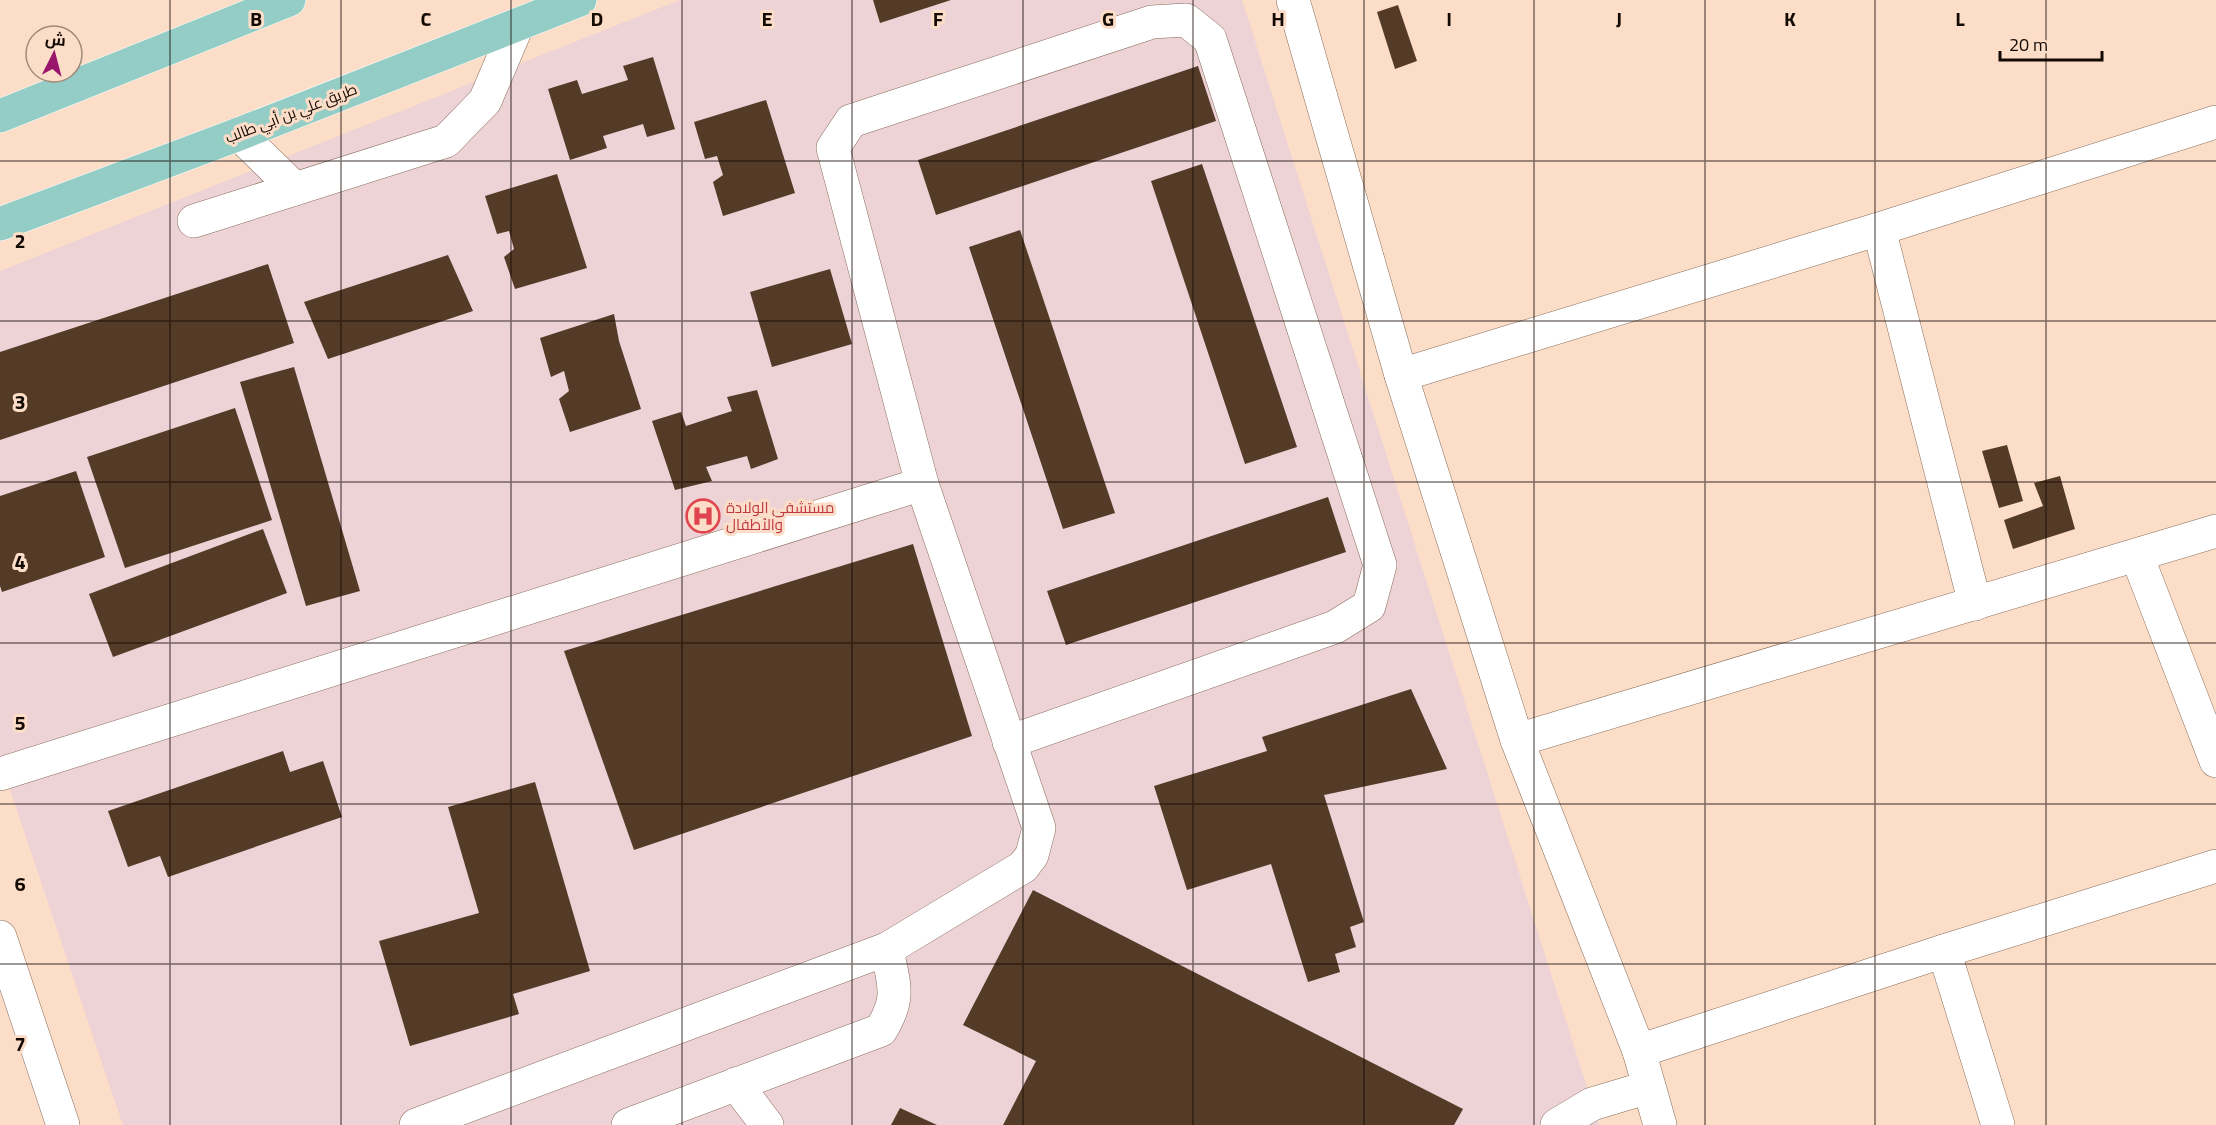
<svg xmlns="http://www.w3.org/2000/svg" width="2216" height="1125" viewBox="0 0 2216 1125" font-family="'Titillium Web',Cairo,sans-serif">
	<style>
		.medical { fill: #edd2d6 }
		.building { fill: #533b28 }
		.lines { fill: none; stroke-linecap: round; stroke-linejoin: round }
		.minor-casing { stroke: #886d59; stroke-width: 34 }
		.major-casing { stroke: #fff; stroke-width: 34 }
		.minor { stroke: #fff; stroke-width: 33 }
		.major { stroke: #94cdc5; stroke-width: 33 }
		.grid { fill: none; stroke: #140a04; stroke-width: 1.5; stroke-opacity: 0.55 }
		.labels { text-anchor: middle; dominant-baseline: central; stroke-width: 6; stroke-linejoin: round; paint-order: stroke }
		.street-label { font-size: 15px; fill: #140a04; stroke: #fcddc7 }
		.health-label { font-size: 15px; fill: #be3a42; stroke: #fcddc7; text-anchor: start }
		.grid-label { font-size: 20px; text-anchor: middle; font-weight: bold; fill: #140a04; stroke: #fcddc7; stroke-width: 6; stroke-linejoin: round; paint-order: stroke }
	</style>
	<rect width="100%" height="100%" fill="#fcddc7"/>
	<path class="medical" d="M680,0H1242L1599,1125H123L0,760V271Z"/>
	<g class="building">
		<path d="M873,0H951L880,23Z"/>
		<path d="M1398,5L1417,61L1395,69L1377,12Z"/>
		<path d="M653,57L675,129L647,137L643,124L603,136L607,148L570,160L548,89L577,80L582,94L628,80L623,66Z"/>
		<path d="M1198,66L1216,121L936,215L918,160Z"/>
		<path d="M766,100L795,193L723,216L713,182L723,175L717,156L705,159L694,122Z"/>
		<path d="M1202,164L1297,447L1245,464L1151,181Z"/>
		<path d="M557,174L587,268L515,289L504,257L514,249L509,231L497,234L485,196Z"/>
		<path d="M1020,230L1115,513L1063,529L969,247Z"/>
		<path d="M448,255L473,311L328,359L304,302Z"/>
		<path d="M268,264L294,343L0,440V352Z"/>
		<path d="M830,269L852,344L772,367L750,292Z"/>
		<path d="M614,314L619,341L641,409L570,432L559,399L569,391L564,371L551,377L540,338Z"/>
		<path d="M294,367L360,591L306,606L240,382Z"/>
		<path d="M757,390L778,459L751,469L747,456L706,467L712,481L675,490L652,421L681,412L686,426L732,411L727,397Z"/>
		<path d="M235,408L272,520L125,568L87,457Z"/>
		<path d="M2007,445L2023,501L1999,508L1982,451Z"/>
		<path d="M76,471L105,557L2,592L0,586V496Z"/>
		<path d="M2060,476L2075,529L2013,549L2004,520L2043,506L2034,483Z"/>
		<path d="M1328,497L1346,552L1066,645L1047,591Z"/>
		<path d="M263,529L287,593L113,657L89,594Z"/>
		<path d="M913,544L972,736L634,850L564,651Z"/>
		<path d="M1411,689L1447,769L1324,795L1364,922L1350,927L1356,947L1335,954L1340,972L1308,982L1271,864L1187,890L1154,786L1267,751L1262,737Z"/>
		<path d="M283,751L290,772L323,761L342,817L168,877L160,856L128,867L108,811Z"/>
		<path d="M535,782L590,971L513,994L519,1014L410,1046L379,941L479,913L448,807Z"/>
		<path d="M1033,890L1463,1109L1454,1125H1003L1036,1061L963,1025Z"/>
		<path d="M900,1108L937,1125H891Z"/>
	</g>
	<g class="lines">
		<g class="minor-casing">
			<g id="minor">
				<path d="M1293,0L1401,375L1517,740L1639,1051L1660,1125"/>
				<path d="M239,134L295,189"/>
				<path d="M194,221L446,141L485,101L517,26"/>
				<path d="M1879,229L1975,604"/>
				<path d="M1401,375L1879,229L2216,122"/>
				<path d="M2137,556L2216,761"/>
				<path d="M1517,740L2216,531"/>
				<path d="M0,774L922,484L833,148L851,121L1152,22L1186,20L1210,39L1380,565L1369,606L1335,627L1009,742"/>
				<path d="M0,937L63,1125"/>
				<path d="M887,949L1023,867L1032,855L1039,828L922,484"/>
				<path d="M1944,951L1998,1125"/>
				<path d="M1639,1051L1944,951L2216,866"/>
				<path d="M736,1084L767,1125"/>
				<path d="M416,1125L887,949C894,986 901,997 881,1030L628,1125"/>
				<path d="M1557,1125L1592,1104L1649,1087"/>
			</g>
		</g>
		<g class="major-casing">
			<g id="major">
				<path d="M0,116L289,0"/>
				<path d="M0,224L239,134L580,0"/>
			</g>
		</g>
		<use href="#minor" class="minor"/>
		<use href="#major" class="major"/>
	</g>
	<path class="grid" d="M170,0V1125M341,0V1125M511,0V1125M682,0V1125M852,0V1125M1023,0V1125M1193,0V1125M1364,0V1125M1534,0V1125M1705,0V1125M1875,0V1125M2046,0V1125M0,161H2216M0,321H2216M0,482H2216M0,643H2216M0,804H2216M0,964H2216"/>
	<defs>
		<g id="hospital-ring" transform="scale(1.725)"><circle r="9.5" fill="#fcddc7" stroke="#e0444e" stroke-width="1.5"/><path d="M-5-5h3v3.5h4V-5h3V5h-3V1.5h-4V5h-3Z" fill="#e0444e"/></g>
	</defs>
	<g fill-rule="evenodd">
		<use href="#hospital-ring" x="703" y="516"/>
	</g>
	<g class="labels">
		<g class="street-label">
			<text transform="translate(291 113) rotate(-21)">طريق علي بن أبي طالب</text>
		</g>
		<g class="health-label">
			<text x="726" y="507">مستشفى الولادة<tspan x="726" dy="17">والأطفال</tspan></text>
		</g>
	</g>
	<g class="grid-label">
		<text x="256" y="26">B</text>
		<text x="426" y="26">C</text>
		<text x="597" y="26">D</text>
		<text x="767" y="26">E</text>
		<text x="938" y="26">F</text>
		<text x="1108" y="26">G</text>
		<text x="1278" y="26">H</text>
		<text x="1449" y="26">I</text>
		<text x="1619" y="26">J</text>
		<text x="1790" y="26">K</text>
		<text x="1960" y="26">L</text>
		<text x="20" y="248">2</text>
		<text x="20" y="409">3</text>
		<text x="20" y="569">4</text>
		<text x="20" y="730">5</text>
		<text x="20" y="891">6</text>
		<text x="20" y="1051">7</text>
	</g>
	<g transform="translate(54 54) rotate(6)"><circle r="28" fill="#fcddc7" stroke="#9f8979" stroke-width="1.5"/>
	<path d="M0-4.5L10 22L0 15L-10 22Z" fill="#99166c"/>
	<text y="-9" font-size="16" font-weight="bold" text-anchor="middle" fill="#140a04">ش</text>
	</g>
	<path d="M2000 51v9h102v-9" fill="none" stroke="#140a04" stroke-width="3"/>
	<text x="2009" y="51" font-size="18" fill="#140a04" stroke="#fcddc7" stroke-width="4.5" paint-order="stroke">20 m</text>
</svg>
